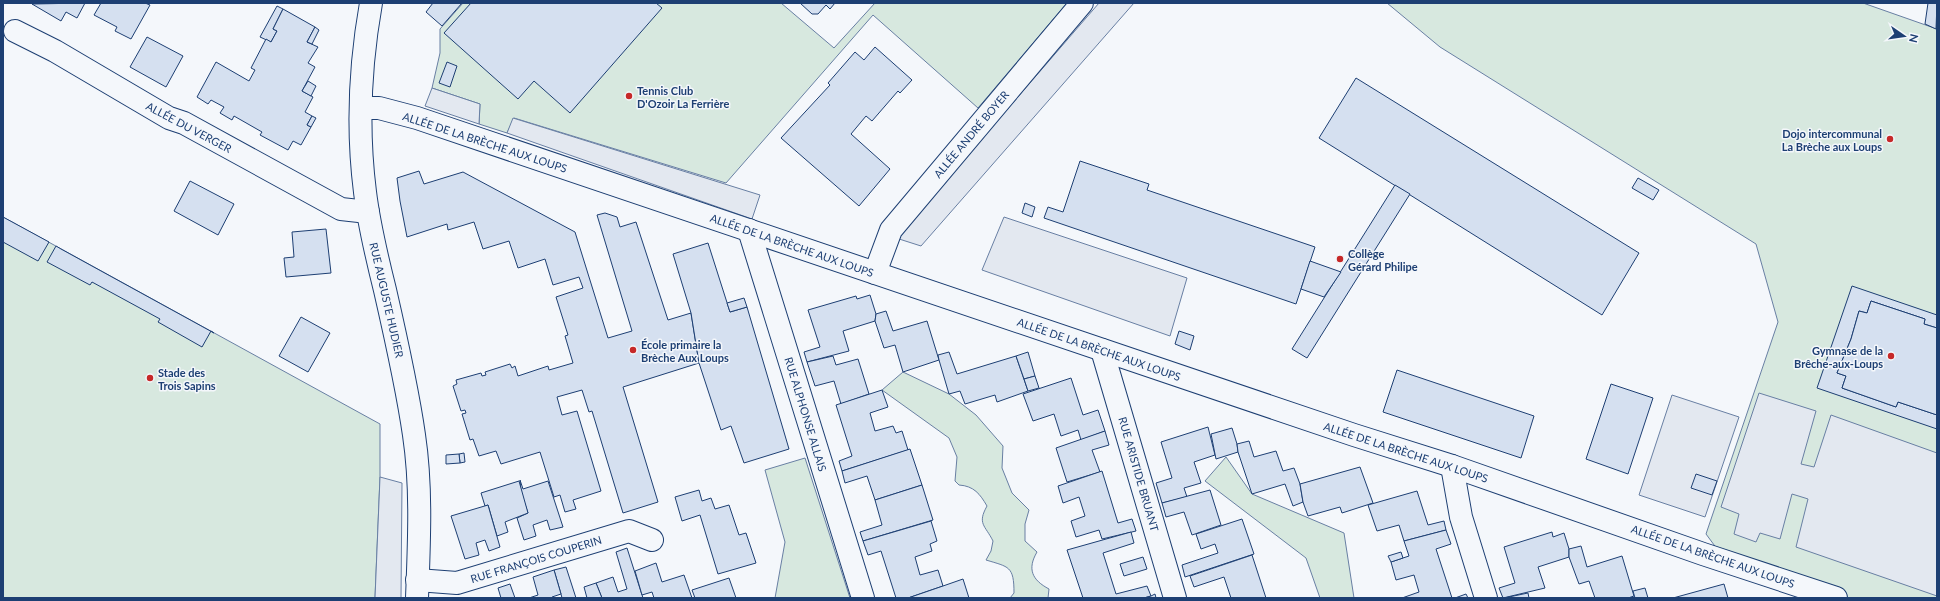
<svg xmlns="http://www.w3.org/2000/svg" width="1940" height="601" viewBox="0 0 1940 601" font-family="Lato,sans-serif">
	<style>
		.green { fill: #d7e8df; stroke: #687fa3 }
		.parking { fill: #e3e8f0; stroke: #687fa3 }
		.building { fill: #d5e0f0; stroke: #1d3f73 }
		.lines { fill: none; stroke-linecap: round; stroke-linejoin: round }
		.minor-casing { stroke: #1d3f73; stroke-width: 24 }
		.minor { stroke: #f4f7fb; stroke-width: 22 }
		.poi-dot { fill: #c62828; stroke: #f4f7fb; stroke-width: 1.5 }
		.labels { text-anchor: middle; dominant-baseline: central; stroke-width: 3; stroke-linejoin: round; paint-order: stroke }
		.poi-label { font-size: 11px; font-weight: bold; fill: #1d3f73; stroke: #f4f7fb; text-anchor: start }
		.street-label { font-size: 11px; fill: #1d3f73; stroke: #f4f7fb }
	</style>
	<rect width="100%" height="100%" fill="#f4f7fb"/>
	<g class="green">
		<path d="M463,3H781L834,48L875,3H1067L978,108L873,15L726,183L514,118L507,133L479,124L480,104L432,88L440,53V29Z"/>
		<path d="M1387,3H1863L1937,29V598H1836L1720,553L1706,534L1778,322L1756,244L1440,47Z"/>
		<path d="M3,217L380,424V477L375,598H3Z"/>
		<path d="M903,372L949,394L976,415L1003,446L1002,468L1012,493L1029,510L1025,524V541L1037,552C1027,569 1032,580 1049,589L1048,598H1010L1014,593C1014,566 1009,567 986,560L991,551L993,541C985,525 977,524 987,506C980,494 974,486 959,485L955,481L957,457L949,438L882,390Z"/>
		<path d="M1226,457L1252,494L1344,533L1354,598H1320L1306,558L1205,481Z"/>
		<path d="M805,458L850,598H775L785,542L765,470Z"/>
	</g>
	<g class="parking">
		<path d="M1099,3H1134L921,246L896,238Z"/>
		<path d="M432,88L480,104L479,124L425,106Z"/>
		<path d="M513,118L760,195L752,219L507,133Z"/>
		<path d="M1004,217L1187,278L1170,336L982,270Z"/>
		<path d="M1759,393L1816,411L1801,464L1814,467L1831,415L1937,453V596L1796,547L1808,499L1805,498L1792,494L1780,539L1760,533L1756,542L1734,534L1739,514L1721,507Z"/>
		<path d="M1672,395L1739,417L1705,517L1639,495Z"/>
		<path d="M380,477L402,483L401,598H375Z"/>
	</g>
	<g class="building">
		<path d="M85,3L77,18L66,12L61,21L32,4Z"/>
		<path d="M101,3H145L150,5L131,39L115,31L117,27L94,15Z"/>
		<path d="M433,3H462L442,26L426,12Z"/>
		<path d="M471,3H656L662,8L570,113L534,81L518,99L444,33Z"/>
		<path d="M800,3H835L830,9L826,5L818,14H812Z"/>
		<path d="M1928,3H1937L1936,29L1925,24Z"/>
		<path d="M277,6L283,9L273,29L277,31L271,42L260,37Z"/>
		<path d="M283,9L315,27L307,42L318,47L308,63L315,67L302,91L313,97L305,112L312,116L307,125L311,127L301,145L293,141L288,150L260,135L262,132L234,116L232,120L220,113L224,107L211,100L208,104L197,97L216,62L249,81L255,70L251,68L266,39L271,42L277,31L273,29Z"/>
		<path d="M315,27L319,30L312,44L307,42Z"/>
		<path d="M147,37L183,56L166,87L130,67Z"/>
		<path d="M875,47L912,80L900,93L898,91L872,121L866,116L851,134L890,169L859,206L781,138L830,85L828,83L855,52L864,60Z"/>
		<path d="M447,62L457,66L450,87L439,83Z"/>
		<path d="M1356,78L1639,253L1602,315L1319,138Z"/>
		<path d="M308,81L316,86L311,96L302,91Z"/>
		<path d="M312,116L316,118L311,127L307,125Z"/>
		<path d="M1080,161L1149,184L1147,190L1315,247L1296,304L1044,218L1048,207L1063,212Z"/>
		<path d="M419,171L424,184L463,172L575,232L608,338L632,331L597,215L605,213L617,217L620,227L636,222L668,320L691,313L699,363L623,387L658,502L623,513L592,411L589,412L582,390L557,397L562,415L577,411L601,491L573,500L576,509L565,512L560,495L554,497L540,452L501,464L496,451L479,456L473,439L470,440L462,414L466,413L465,410L461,411L453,386L457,384L456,380L481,373L482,376L486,375L485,372L510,364L512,368L515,366L518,376L548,366L549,370L573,363L565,336L568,335L556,297L583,288L579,277L553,285L545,259L518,268L509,241L483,249L474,222L448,230L447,224L407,237L400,201L397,178Z"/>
		<path d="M1638,178L1659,190L1653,200L1632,188Z"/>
		<path d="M190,181L234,204L218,235L174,211Z"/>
		<path d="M1395,185L1410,194L1307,358L1292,349Z"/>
		<path d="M1025,203L1035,207L1032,217L1022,213Z"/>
		<path d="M3,217L49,242L38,261L3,242Z"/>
		<path d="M326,229L331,273L286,277L284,258L294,257L292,232Z"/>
		<path d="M708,243L730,312L747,307L789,449L744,463L731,426L721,430L699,363L691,313L673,254Z"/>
		<path d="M56,246L61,249L214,333L211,331L202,347L158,322L160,319L92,282L90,285L47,262Z"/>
		<path d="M1310,261L1341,272L1324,297L1301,289Z"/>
		<path d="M1852,286L1937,315V328L1924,324L1925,319L1871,301L1867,313L1859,311L1851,339L1837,373L1846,376L1842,388L1896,407L1898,402L1937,415V429L1817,388Z"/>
		<path d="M870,295L876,314L875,321L843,331L849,351L807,362L804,352L820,347L808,310L856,296L857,299Z"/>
		<path d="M744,298L747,307L730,312L727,303Z"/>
		<path d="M1871,301L1925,319L1924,324L1937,328V415L1898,402L1896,407L1842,388L1846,376L1837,373L1851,339L1859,311L1867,313Z"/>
		<path d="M886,311L893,331L927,321L939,360L903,372L895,345L884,348L875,321L876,314Z"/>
		<path d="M301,317L330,333L308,372L279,356Z"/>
		<path d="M1179,331L1194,336L1190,350L1175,344Z"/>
		<path d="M949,352L957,374L1016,356L1028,391L997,402L995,395L965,404L960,391L949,394L939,360L938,355Z"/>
		<path d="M1028,352L1035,376L1024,379L1016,356Z"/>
		<path d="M833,356L836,365L858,359L869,394L841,404L834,381L815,386L807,362Z"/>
		<path d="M1397,370L1534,416L1521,458L1383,412Z"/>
		<path d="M1035,376L1039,388L1028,391L1024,379Z"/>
		<path d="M1071,378L1083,415L1098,410L1105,431L1081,440L1078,430L1061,436L1054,414L1033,421L1023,394Z"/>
		<path d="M1611,384L1653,398L1628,474L1586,459Z"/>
		<path d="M882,390L888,407L870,413L875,431L893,426L896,433L902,431L908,450L842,471L839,461L852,456L836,405Z"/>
		<path d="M1208,427L1215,455L1194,462L1201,483L1184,488L1187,497L1162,503L1156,483L1172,478L1161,442Z"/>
		<path d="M1232,428L1237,444L1238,452L1216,459L1211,434Z"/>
		<path d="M1105,431L1109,445L1092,450L1100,472L1067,482L1056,448Z"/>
		<path d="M1249,441L1254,457L1276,451L1283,471L1294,468L1300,484L1303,502L1293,506L1285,484L1252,494L1238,452L1237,444Z"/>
		<path d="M910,449L922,485L875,500L867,476L845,483L842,471Z"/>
		<path d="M464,453L465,462L460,463L459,454Z"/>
		<path d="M459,454L460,463L446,464V455Z"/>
		<path d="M1360,467L1373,503L1342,513L1340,507L1308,516L1303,502L1300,484Z"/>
		<path d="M1102,471L1118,523L1132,519L1136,531L1102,539L1099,530L1076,537L1071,521L1085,516L1079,497L1063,503L1058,486Z"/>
		<path d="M1696,474L1717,481L1712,495L1691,488Z"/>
		<path d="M520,480L523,489L548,481L563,527L550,530L547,520L533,525L536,536L524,540L517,518L528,513L521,492Z"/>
		<path d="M519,481L528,513L505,522L508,532L497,536L488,505L485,506L481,493Z"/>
		<path d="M922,485L933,520L863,541L860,532L882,525L875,500Z"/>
		<path d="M699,490L702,501L711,498L715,509L729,505L739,535L746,533L756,563L718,574L700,515L682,521L675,497Z"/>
		<path d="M1210,490L1221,525L1192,535L1184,512L1166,517L1162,503Z"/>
		<path d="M1417,491L1428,525L1444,521L1446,530L1404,541L1399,525L1377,531L1368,505Z"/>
		<path d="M488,505L500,547L489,551L485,540L476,543L479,555L465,559L451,516Z"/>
		<path d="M1242,519L1254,554L1185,577L1182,565L1218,553L1215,544L1201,549L1196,534Z"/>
		<path d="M931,521L937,541L930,544L932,551L915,557L920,575L938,570L943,586L908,598H896L881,551L868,555L863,541Z"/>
		<path d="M1446,530L1451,544L1436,549L1452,598H1402L1419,592L1414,575L1396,580L1391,562L1409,556L1404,541Z"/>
		<path d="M1131,532L1134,543L1103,553L1116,594L1147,586L1151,596L1144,598H1083L1067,550Z"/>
		<path d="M1552,532L1553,537L1564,533L1569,549V557L1538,567L1545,588L1503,598L1499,588L1515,583L1504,547Z"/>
		<path d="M1581,546L1587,567L1622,556L1634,596L1628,598H1595L1589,581L1579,584L1569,557V549Z"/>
		<path d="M627,548L643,598H602L596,583L613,577L618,592L627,589L616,552Z"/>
		<path d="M1401,552L1403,558L1391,562L1388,556Z"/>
		<path d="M1252,555L1266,598H1231L1224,577L1194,587L1190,576Z"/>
		<path d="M1143,557L1147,569L1124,576L1120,564Z"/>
		<path d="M656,563L662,582L684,575L692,598H654L652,592L642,595L635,571Z"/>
		<path d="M566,567L576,598H562L561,594L554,570Z"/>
		<path d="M554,570L561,594L552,597V598H529L538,595L533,577Z"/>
		<path d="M729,578L736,598H695L692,590Z"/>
		<path d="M963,579L969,598H908L943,586Z"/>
		<path d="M596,583L602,598H587L584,587Z"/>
		<path d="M510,584L515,598H501L498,588Z"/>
		<path d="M1724,584L1728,598H1673Z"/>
		<path d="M1645,588L1648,598H1635L1633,591Z"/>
		<path d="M1528,593L1529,598H1504Z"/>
		<path d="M1155,594L1156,598H1144L1151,596Z"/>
		<path d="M1466,594L1468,598H1455Z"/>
	</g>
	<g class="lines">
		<g class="minor-casing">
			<g id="minor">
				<path d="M371,3C360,65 357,129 365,192C369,225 377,258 385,290C396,338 407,386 414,435C422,488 419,544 417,598"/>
				<path d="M15,31L55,51L169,118L184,123L341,209L368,212"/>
				<path d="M361,108H379L417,118L1354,435L1452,466L1703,554L1836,598"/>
				<path d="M749,230L863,598"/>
				<path d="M875,273L891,230L1082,3"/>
				<path d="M1102,350L1175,598"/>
				<path d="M1452,466L1461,517L1486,598"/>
				<path d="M417,580L457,583L629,531L652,540"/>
			</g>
		</g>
		<use href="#minor" class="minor"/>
	</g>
	<g class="poi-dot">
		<circle cx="629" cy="96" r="4"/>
		<circle cx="1890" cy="139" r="4"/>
		<circle cx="1340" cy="259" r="4"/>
		<circle cx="633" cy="350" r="4"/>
		<circle cx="1891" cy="356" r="4"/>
		<circle cx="150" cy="378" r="4"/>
	</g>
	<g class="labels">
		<g class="poi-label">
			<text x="637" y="90">Tennis Club<tspan x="637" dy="13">D'Ozoir La Ferrière</tspan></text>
			<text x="1882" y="133" text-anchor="end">Dojo intercommunal<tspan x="1882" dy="13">La Brèche aux Loups</tspan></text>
			<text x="1348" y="253">Collège<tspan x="1348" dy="13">Gérard Philipe</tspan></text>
			<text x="641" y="344">École primaire la<tspan x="641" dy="13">Brèche Aux Loups</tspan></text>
			<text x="1883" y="350" text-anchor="end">Gymnase de la<tspan x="1883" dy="13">Brêche-aux-Loups</tspan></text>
			<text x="158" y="372">Stade des<tspan x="158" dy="13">Trois Sapins</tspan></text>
		</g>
		<g class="street-label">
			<text transform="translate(189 127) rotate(28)">ALLÉE DU VERGER</text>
			<text transform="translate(971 134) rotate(-50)">ALLÉE ANDRÉ BOYER</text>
			<text transform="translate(485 142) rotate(18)">ALLÉE DE LA BRÈCHE AUX LOUPS</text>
			<text transform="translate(792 245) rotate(19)">ALLÉE DE LA BRÈCHE AUX LOUPS</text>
			<text transform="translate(387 300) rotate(77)">RUE AUGUSTE HUDIER</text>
			<text transform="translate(1099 349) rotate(19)">ALLÉE DE LA BRÈCHE AUX LOUPS</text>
			<text transform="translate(806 414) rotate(73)">RUE ALPHONSE ALLAIS</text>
			<text transform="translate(1406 452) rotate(18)">ALLÉE DE LA BRÈCHE AUX LOUPS</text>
			<text transform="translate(1139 474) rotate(74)">RUE ARISTIDE BRUANT</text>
			<text transform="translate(1713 556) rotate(19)">ALLÉE DE LA BRÈCHE AUX LOUPS</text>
			<text transform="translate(536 559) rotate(-17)">RUE FRANÇOIS COUPERIN</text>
		</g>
	</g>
	<rect width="1940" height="601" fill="none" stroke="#1d3f73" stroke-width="8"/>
	<g transform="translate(1904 36) rotate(103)" stroke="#f4f7fb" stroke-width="3" paint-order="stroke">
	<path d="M0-3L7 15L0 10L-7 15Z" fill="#1d3f73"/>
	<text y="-6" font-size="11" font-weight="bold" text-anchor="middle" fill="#1d3f73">N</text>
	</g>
</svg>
